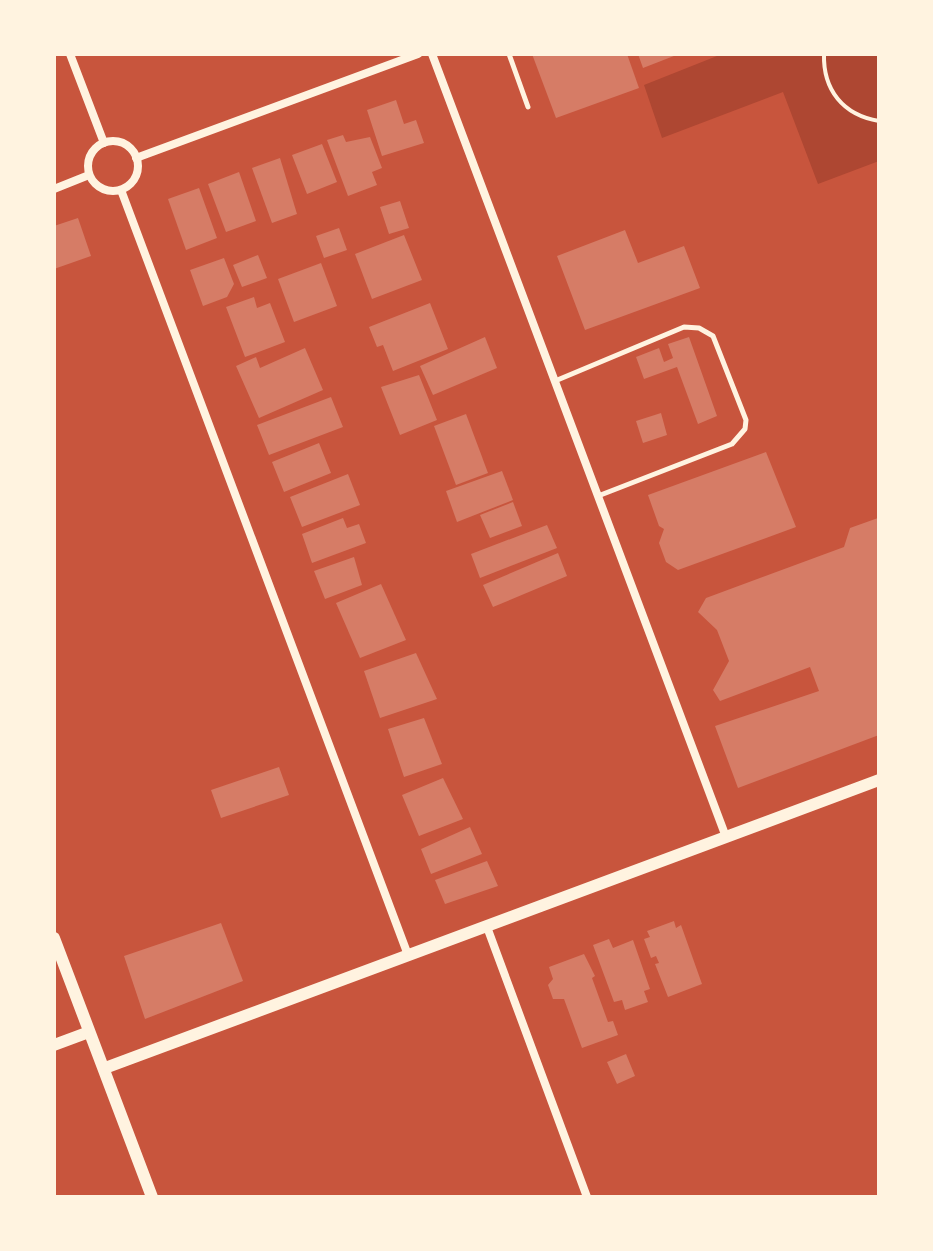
<svg xmlns="http://www.w3.org/2000/svg" width="933" height="1251" viewBox="0 0 933 1251" font-family="'Space Grotesk',sans-serif">
	<style>
		.green { fill: #ae4732 }
		.building { fill: #d67c66 }
		.lines { fill: none; stroke-linecap: round; stroke-linejoin: round }
		.path { stroke: #fff3e0; stroke-width: 4 }
		.service { stroke: #fff3e0; stroke-width: 5 }
		.minor { stroke: #fff3e0; stroke-width: 8 }
		.tertiary { stroke: #fff3e0; stroke-width: 12 }
	</style>
	<rect width="100%" height="100%" fill="#c8553d"/>
	<path class="green" d="M722,54H879V161L818,184L783,92L662,138L644,85Z"/>
	<g class="building">
		<path d="M532,54H627L639,88L556,118Z"/>
		<path d="M638,54H679L643,68Z"/>
		<path d="M396,100L404,124L416,120L424,143L382,156L367,110Z"/>
		<path d="M343,135L346,142L370,137L382,168L372,172L377,185L348,196L327,140Z"/>
		<path d="M322,144L337,182L307,194L292,155Z"/>
		<path d="M280,158L297,214L272,223L252,168Z"/>
		<path d="M239,172L256,221L226,232L208,184Z"/>
		<path d="M199,188L217,238L186,250L168,199Z"/>
		<path d="M400,201L409,228L389,234L380,207Z"/>
		<path d="M78,218L91,256L54,269V226Z"/>
		<path d="M339,228L347,250L324,258L316,236Z"/>
		<path d="M625,230L638,263L684,246L700,288L585,330L557,256Z"/>
		<path d="M404,235L422,280L372,299L355,254Z"/>
		<path d="M258,255L267,278L242,287L233,265Z"/>
		<path d="M224,258L234,284L227,297L203,306L190,270Z"/>
		<path d="M321,263L337,306L294,322L278,279Z"/>
		<path d="M254,297L257,308L270,303L285,342L245,357L226,307Z"/>
		<path d="M430,303L448,349L393,371L383,345L377,347L369,327Z"/>
		<path d="M485,337L497,368L433,395L420,366Z"/>
		<path d="M689,337L717,416L698,424L677,367L644,379L636,357L659,348L664,362L673,358L668,344Z"/>
		<path d="M305,348L323,390L259,418L236,366L256,357L260,368Z"/>
		<path d="M419,375L437,420L400,435L381,387Z"/>
		<path d="M331,397L343,427L269,455L257,425Z"/>
		<path d="M661,413L667,435L643,443L636,421Z"/>
		<path d="M466,414L488,473L456,485L434,426Z"/>
		<path d="M319,443L331,473L284,492L272,462Z"/>
		<path d="M766,452L796,527L678,570L666,562L659,543L664,529L659,526L648,495Z"/>
		<path d="M502,471L513,500L457,522L446,491Z"/>
		<path d="M348,474L360,505L302,527L290,497Z"/>
		<path d="M513,502L522,526L490,538L480,515Z"/>
		<path d="M343,518L347,528L359,524L366,543L312,563L302,534Z"/>
		<path d="M878,518L879,735L738,788L715,726L819,691L810,667L720,701L713,690L729,661L717,630L698,612L706,598L844,547L850,528Z"/>
		<path d="M547,525L557,548L480,578L471,554Z"/>
		<path d="M558,553L567,576L493,607L483,585Z"/>
		<path d="M354,557L362,585L325,599L314,571Z"/>
		<path d="M381,584L406,640L360,658L336,603Z"/>
		<path d="M416,653L437,699L380,718L364,671Z"/>
		<path d="M424,718L442,764L404,777L388,729Z"/>
		<path d="M279,767L289,795L221,818L211,790Z"/>
		<path d="M443,778L463,819L419,836L402,795Z"/>
		<path d="M470,827L482,854L431,874L421,849Z"/>
		<path d="M487,861L498,886L445,904L435,880Z"/>
		<path d="M674,921L676,928L681,925L702,984L668,997L655,964L659,963L656,956L651,958L644,939L650,937L647,931Z"/>
		<path d="M221,923L243,981L145,1019L124,956Z"/>
		<path d="M609,939L613,948L633,940L650,989L644,991L648,1002L625,1010L622,1000L614,1002L593,945Z"/>
		<path d="M584,954L595,976L592,978L608,1022L613,1021L618,1035L582,1048L564,999H553L548,985L553,979L549,967Z"/>
		<path d="M626,1054L635,1076L617,1084L607,1062Z"/>
	</g>
	<g class="lines">
		<path class="path" d="M824,54C823,90 843,115 879,121"/>
		<g class="service">
			<path d="M509,54L528,107"/>
			<path d="M555,381L684,327L699,328L713,336L746,420L745,429L732,444L598,496"/>
		</g>
		<g class="minor">
			<path d="M70,54L104,143"/>
			<path d="M432,54L726,837"/>
			<circle cx="113" cy="166" r="25"/>
			<path d="M136,158L418,54"/>
			<path d="M54,189L89,175"/>
			<path d="M121,190L408,955"/>
			<path d="M487,927L587,1197"/>
		</g>
		<g class="tertiary">
			<path d="M54,938L152,1197"/>
			<path d="M54,1045L89,1032"/>
			<path d="M105,1068L879,780"/>
		</g>
	</g>
	<rect width="933" height="1251" fill="none" stroke="#fff3e0" stroke-width="112"/>
</svg>
